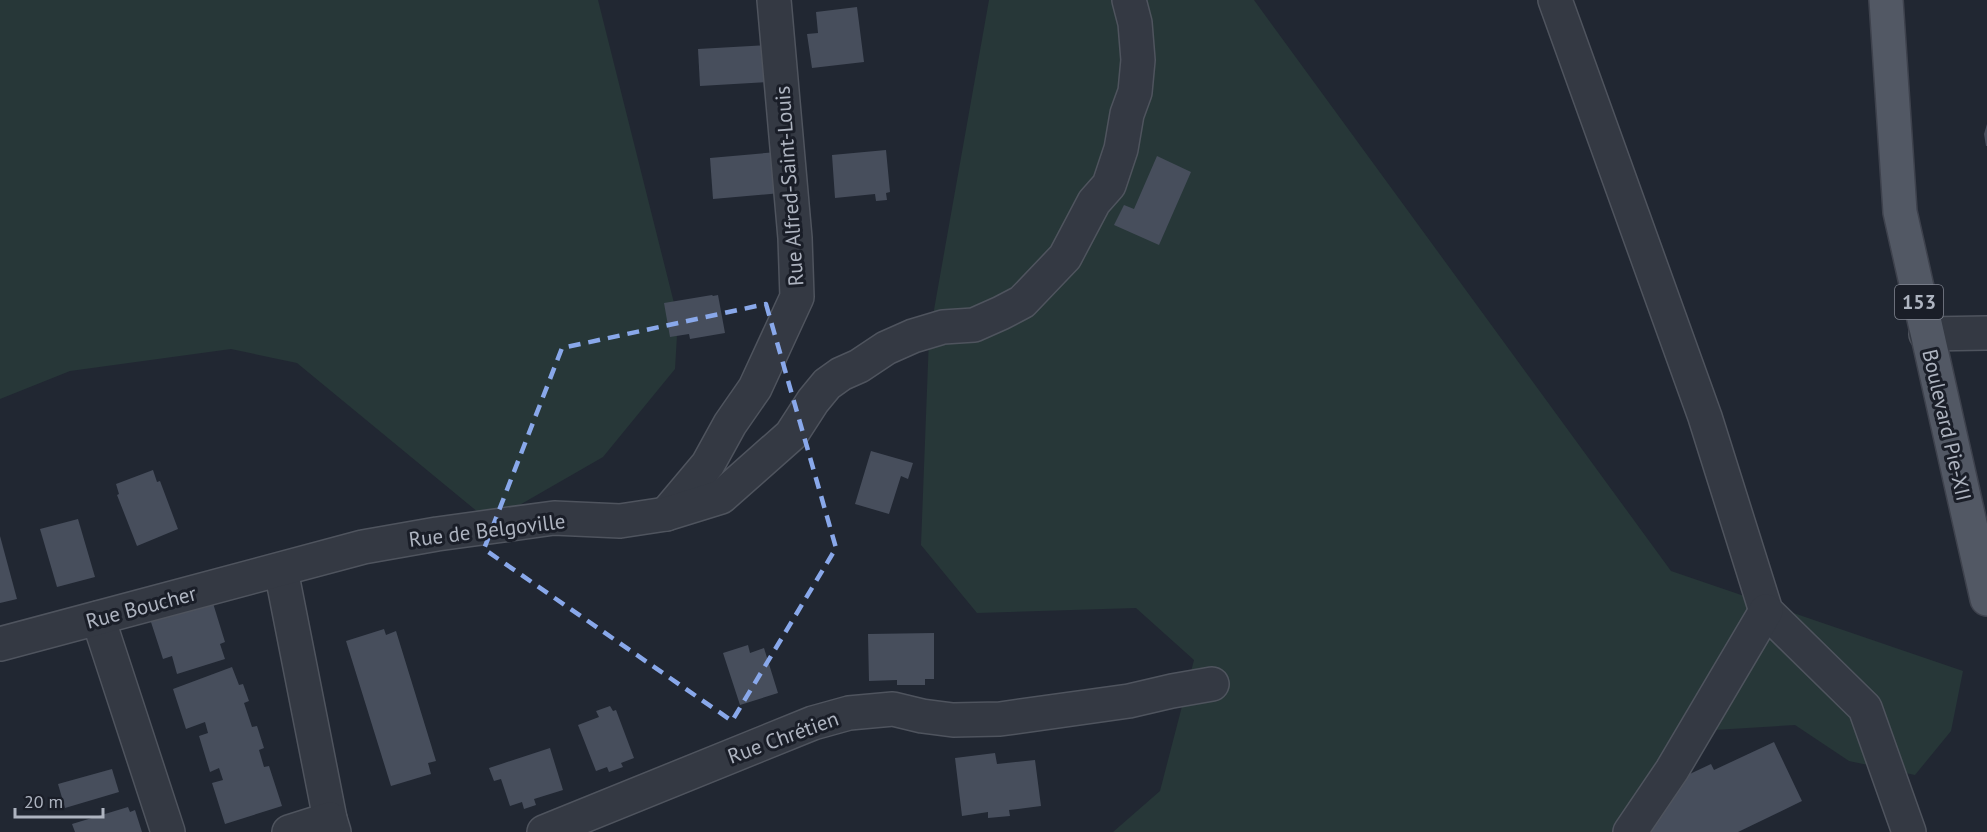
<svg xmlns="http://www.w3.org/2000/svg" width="1987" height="832" viewBox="0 0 1987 832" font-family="'PT Sans',sans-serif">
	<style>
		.green { fill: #273738 }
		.building { fill: #474e5c }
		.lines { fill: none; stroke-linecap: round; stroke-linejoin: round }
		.minor-casing { stroke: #4f545e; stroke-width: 36 }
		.major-casing { stroke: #3e424d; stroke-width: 36 }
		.minor { stroke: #343943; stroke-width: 33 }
		.major { stroke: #525864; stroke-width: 33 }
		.marked { fill: none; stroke: #89a8ea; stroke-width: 4.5; stroke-dasharray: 12 8; stroke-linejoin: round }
		.labels { text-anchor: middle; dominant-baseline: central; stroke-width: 6; stroke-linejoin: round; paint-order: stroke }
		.shield { fill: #1a1e28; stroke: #828792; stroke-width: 1.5 }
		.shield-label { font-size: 20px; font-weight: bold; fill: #aeb4c0 }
		.street-label { font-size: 21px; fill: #aeb4c0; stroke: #1a1e28 }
	</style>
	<rect width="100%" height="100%" fill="#212732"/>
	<g class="green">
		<path d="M0,0H598L678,319L675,369L603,457L490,522L297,363L231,349L70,371L0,399Z"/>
		<path d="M989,0H1254L1671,571L1963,671L1951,731L1915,775L1849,761L1795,725L1714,730L1665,805L1664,832H1113L1160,791L1194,660L1136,608L977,613L921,545L929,338Z"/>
	</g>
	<g class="building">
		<path d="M857,7L864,62L812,68L807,34L818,33L816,12Z"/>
		<path d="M769,45L768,82L700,86L698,49Z"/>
		<path d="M1987,124V146H1986L1984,134Z"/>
		<path d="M886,150L890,192L886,193L887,200L876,201L875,194L835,198L832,155Z"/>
		<path d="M777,152L781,193L713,199L710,158Z"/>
		<path d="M1157,156L1191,172L1159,245L1114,225L1124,205L1134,209Z"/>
		<path d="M712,295L713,296L718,295L725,333L690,339L689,334L670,337L664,303Z"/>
		<path d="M871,451L913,463L908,479L901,476L889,514L855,504Z"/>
		<path d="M153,470L157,482L160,481L178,529L137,546L117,495L119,494L116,484Z"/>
		<path d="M78,519L95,577L57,587L40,529Z"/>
		<path d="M0,536L17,599L0,603Z"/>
		<path d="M212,600L225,642L220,644L225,659L177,674L172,656L163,659L150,619Z"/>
		<path d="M384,629L386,635L396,631L436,761L428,763L431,774L391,786L346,641Z"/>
		<path d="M934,633V679H925V685H897V680L869,681L868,634Z"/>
		<path d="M748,645L750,653L764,648L778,693L740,705L723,653Z"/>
		<path d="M232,667L239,685L243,684L249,701L244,703L252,727L257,726L264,748L259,750L264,767L269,766L282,806L225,824L212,783L223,780L219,768L210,772L199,736L208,733L205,722L186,729L173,689Z"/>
		<path d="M610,706L613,711L616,710L634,758L621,763L623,767L609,772L607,767L596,771L578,725L599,717L596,711Z"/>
		<path d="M1774,742L1802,801L1738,832H1650L1646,824L1677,780L1711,764L1714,770Z"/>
		<path d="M550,748L563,790L534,799L536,805L524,809L522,802L510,806L501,779L494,781L489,768Z"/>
		<path d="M995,753L997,764L1035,760L1041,806L1009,810L1010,816L988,818V812L962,816L955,758Z"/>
		<path d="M112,769L119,792L65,808L58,784Z"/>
		<path d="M128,807L130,812L135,810L142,832H75L72,824Z"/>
	</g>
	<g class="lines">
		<g class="minor-casing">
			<g id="minor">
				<path d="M1555,0L1705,417L1766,611L1865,708L1909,832"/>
				<path d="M1926,334L1987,333"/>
				<path d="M666,514L708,464L730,424L755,388L797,297L795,238L774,0"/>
				<path d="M281,570L330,819L334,832"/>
				<path d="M98,618L168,832"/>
				<path d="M0,644L363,547L437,534L554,518L620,521L666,514L721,497L791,435L813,401L827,384L841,374L859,366L886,348L913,336L943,327L974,325L1001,313L1022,302L1065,257L1094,202L1109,185L1121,149L1127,114L1135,92L1138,60L1135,23L1129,0"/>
				<path d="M289,832L330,819"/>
				<path d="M544,832L813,723L849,713L893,709L922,716L953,720L1000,719L1129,701L1172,691L1212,684"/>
				<path d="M1630,832L1672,770L1766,611"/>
			</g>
		</g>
		<g class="major-casing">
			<path id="major" d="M1886,0L1900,212L1987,599"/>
		</g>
		<use href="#minor" class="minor"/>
		<use href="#major" class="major"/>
	</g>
	<path class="marked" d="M766,304L836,548L732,721L484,549L562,348Z"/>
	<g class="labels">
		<rect class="shield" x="1895" y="285" width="48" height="34" rx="4.5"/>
		<g class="shield-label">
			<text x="1919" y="302">153</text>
		</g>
		<g class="street-label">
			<text transform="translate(789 186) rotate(-94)">Rue Alfred-Saint-Louis</text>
			<text transform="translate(1947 425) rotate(77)">Boulevard Pie-XII</text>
			<text transform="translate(487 530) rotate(-7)">Rue de Belgoville</text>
			<text transform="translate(141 607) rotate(-15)">Rue Boucher</text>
			<text transform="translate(783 737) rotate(-20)">Rue Chrétien</text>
		</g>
	</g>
	<path d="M15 808v9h88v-9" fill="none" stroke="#aeb4c0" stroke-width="3"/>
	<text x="24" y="808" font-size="18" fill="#aeb4c0" stroke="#1a1e28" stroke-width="4.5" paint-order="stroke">20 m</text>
</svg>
